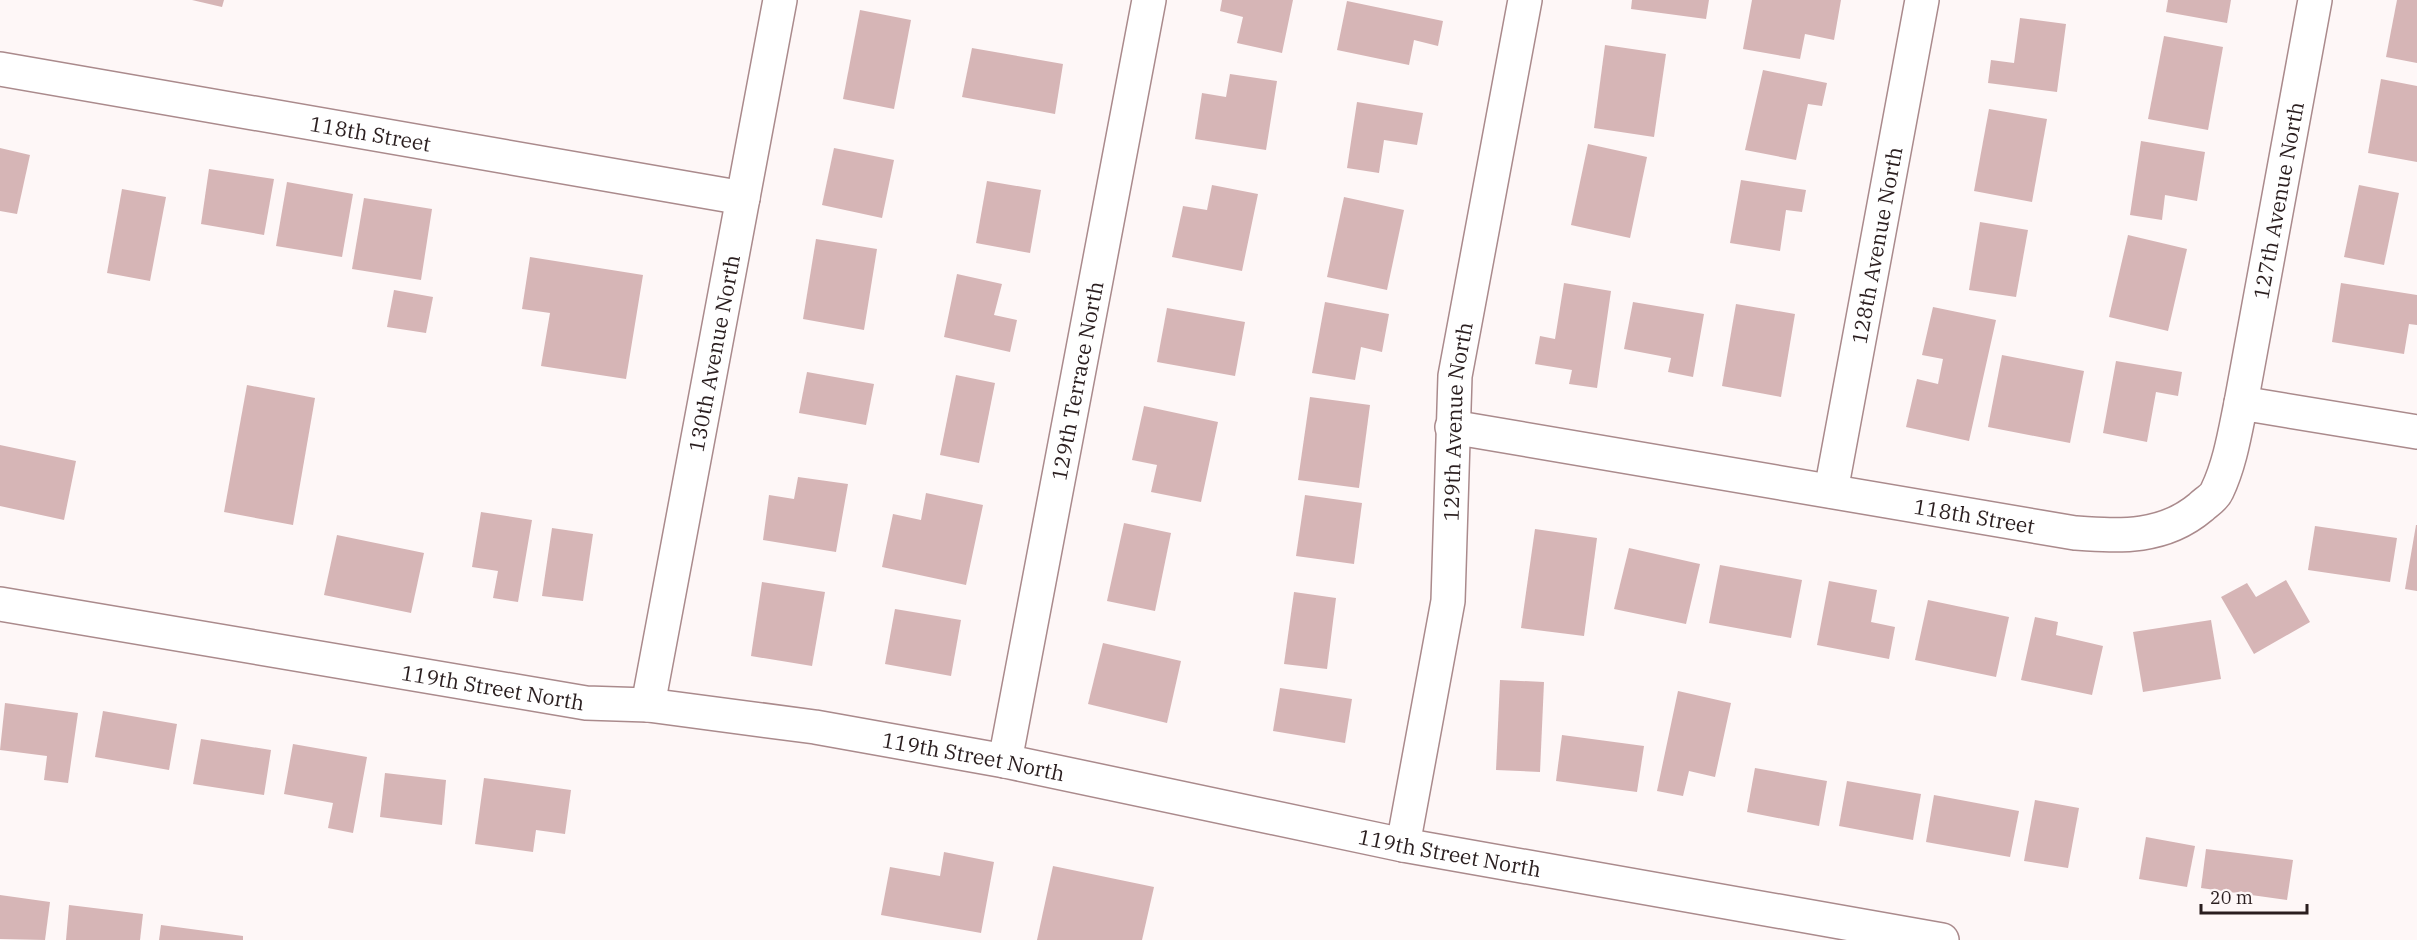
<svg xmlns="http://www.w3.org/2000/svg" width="2417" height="940" viewBox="0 0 2417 940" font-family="'IBM Plex Serif',serif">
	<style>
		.building { fill: #d6b5b6 }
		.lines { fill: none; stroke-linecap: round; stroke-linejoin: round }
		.minor-casing { stroke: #aa8a8c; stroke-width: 36 }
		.tertiary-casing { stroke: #aa8a8c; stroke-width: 36 }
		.minor { stroke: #fff; stroke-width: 33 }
		.tertiary { stroke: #fff; stroke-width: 33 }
		.labels { text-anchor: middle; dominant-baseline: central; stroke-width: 6; stroke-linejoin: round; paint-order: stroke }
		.street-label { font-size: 21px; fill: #2a1e1f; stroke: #fef7f7 }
	</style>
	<rect width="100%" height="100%" fill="#fef7f7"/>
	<g class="building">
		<path d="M192,0H224L222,7Z"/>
		<path d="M1222,0H1293L1282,53L1237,43L1243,17L1220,11Z"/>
		<path d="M1632,0H1709L1706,19L1631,9Z"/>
		<path d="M1752,0H1841L1834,40L1805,34L1800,59L1743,49Z"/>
		<path d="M2168,0H2231L2227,23L2166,12Z"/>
		<path d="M2397,0H2417V63L2386,57Z"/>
		<path d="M1347,1L1443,21L1438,46L1414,40L1409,65L1337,50Z"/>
		<path d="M860,10L911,20L894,109L843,99Z"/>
		<path d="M2020,18L2066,24L2057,92L1988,83L1991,60L2014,63Z"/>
		<path d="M2164,36L2223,47L2208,130L2148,119Z"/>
		<path d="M1605,45L1666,54L1654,137L1594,128Z"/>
		<path d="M972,48L1063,64L1055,114L962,97Z"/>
		<path d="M1763,70L1827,83L1822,106L1808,104L1796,160L1745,150Z"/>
		<path d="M1230,74L1277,81L1266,150L1195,139L1202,93L1226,97Z"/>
		<path d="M2381,79L2417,86V162L2368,153Z"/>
		<path d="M1357,102L1423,113L1417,145L1384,140L1379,173L1347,168Z"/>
		<path d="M1989,109L2047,119L2032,202L1974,191Z"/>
		<path d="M2141,141L2205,152L2197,201L2165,195L2162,220L2130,215Z"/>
		<path d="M1588,144L1647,157L1630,238L1571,225Z"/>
		<path d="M0,148L30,155L17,214L0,211Z"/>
		<path d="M834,148L894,160L882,218L822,205Z"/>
		<path d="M209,169L274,179L264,235L201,224Z"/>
		<path d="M1741,180L1806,190L1802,212L1786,210L1780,251L1730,243Z"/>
		<path d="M987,181L1041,190L1030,253L976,243Z"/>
		<path d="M287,182L353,194L342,257L276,246Z"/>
		<path d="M1212,185L1258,194L1242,271L1172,257L1183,206L1207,210Z"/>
		<path d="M2359,185L2399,193L2384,265L2344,257Z"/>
		<path d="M122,189L166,197L150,281L107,273Z"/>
		<path d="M1344,197L1404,210L1387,290L1327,277Z"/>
		<path d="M364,198L432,209L421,280L352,269Z"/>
		<path d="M1980,222L2028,230L2016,297L1969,290Z"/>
		<path d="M2128,235L2187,249L2168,331L2109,317Z"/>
		<path d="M816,239L877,249L864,330L803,319Z"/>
		<path d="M530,257L643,275L626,379L541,366L550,313L522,309Z"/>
		<path d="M957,274L1002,284L994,315L1017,320L1010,352L944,337Z"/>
		<path d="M1564,283L1611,291L1597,388L1569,384L1572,370L1535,364L1540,336L1555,339Z"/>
		<path d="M2341,283L2417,295V325L2409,324L2404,354L2332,342Z"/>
		<path d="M394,290L433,297L426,333L387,327Z"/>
		<path d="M1325,302L1389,314L1382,352L1361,347L1355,380L1312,373Z"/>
		<path d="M1633,302L1704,314L1693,377L1668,372L1671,358L1624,349Z"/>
		<path d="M1736,304L1795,314L1781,397L1722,386Z"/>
		<path d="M1933,307L1996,320L1969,441L1906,427L1917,379L1938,384L1943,359L1922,355Z"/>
		<path d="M1167,308L1245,322L1235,376L1157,362Z"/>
		<path d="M2002,355L2084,371L2070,443L1988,427Z"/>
		<path d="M2116,361L2182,372L2178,396L2156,392L2147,442L2103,433Z"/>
		<path d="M807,372L874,384L866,425L799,413Z"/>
		<path d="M956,375L995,383L979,463L940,455Z"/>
		<path d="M247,385L315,398L293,525L224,512Z"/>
		<path d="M1310,397L1370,405L1359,488L1298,480Z"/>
		<path d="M1144,406L1218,422L1201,502L1151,492L1157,465L1132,460Z"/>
		<path d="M0,445L76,461L64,520L0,506Z"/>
		<path d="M798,477L848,484L836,552L763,540L769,495L794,499Z"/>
		<path d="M926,493L983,505L966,585L882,567L893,514L921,520Z"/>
		<path d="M1305,495L1362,503L1354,564L1296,556Z"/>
		<path d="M481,512L532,520L518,602L493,598L498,571L472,567Z"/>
		<path d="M1124,523L1171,533L1155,611L1107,601Z"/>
		<path d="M2416,525H2417V591L2405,589Z"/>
		<path d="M2315,526L2397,538L2390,582L2308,570Z"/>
		<path d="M552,528L593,534L583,601L542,596Z"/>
		<path d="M1535,529L1597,538L1584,636L1521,628Z"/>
		<path d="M337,535L424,553L411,613L324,595Z"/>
		<path d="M1629,548L1700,564L1686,624L1614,609Z"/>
		<path d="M1720,565L1802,580L1791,638L1709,623Z"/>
		<path d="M2286,580L2310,622L2254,654L2221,597L2247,583L2256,597Z"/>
		<path d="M1829,581L1877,590L1871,622L1895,627L1889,659L1817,645Z"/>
		<path d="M762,582L825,592L812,666L751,656Z"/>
		<path d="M1294,592L1336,598L1327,669L1284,664Z"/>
		<path d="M1928,600L2009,617L1996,677L1915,660Z"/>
		<path d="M895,609L961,620L951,676L885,664Z"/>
		<path d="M2035,617L2058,622L2056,635L2103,646L2092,695L2021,680Z"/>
		<path d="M2211,620L2221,679L2143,692L2133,632Z"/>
		<path d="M1103,643L1181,661L1167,723L1088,704Z"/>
		<path d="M1500,680L1544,682L1540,772L1496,770Z"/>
		<path d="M1280,688L1352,699L1345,743L1273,731Z"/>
		<path d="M1678,691L1731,703L1715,777L1689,771L1683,796L1657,791Z"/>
		<path d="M5,703L78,713L68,783L44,780L47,756L0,750Z"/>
		<path d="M103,711L177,724L169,770L95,757Z"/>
		<path d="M1562,735L1644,746L1637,792L1556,781Z"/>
		<path d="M201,739L271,750L264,795L193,784Z"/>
		<path d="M293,744L367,757L353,833L328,828L333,803L284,794Z"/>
		<path d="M1755,768L1827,781L1819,826L1747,812Z"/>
		<path d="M385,773L446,780L442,825L380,817Z"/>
		<path d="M484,778L571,790L565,834L536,830L533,852L475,844Z"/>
		<path d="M1847,781L1921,794L1913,840L1839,826Z"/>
		<path d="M1934,795L2019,811L2010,857L1926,842Z"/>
		<path d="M2035,800L2079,808L2068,868L2024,861Z"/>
		<path d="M2146,837L2195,846L2187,887L2139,879Z"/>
		<path d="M2206,849L2293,860L2287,900L2201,888Z"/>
		<path d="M944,852L994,862L981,933L881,915L890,867L940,876Z"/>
		<path d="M1053,866L1154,887L1142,940H1037Z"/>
		<path d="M0,895L50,902L45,940L0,939Z"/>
		<path d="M69,905L143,914L140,940H66Z"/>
		<path d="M161,925L243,936V940H159Z"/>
	</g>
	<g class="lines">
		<g class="minor-casing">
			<g id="minor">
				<path id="s1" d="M0,69L743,198"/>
				<path id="s2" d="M2241,403L2315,0"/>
				<path id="s3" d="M1452,427L2075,533C2121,536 2163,539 2201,507C2206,502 2214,498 2217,491C2230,464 2235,432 2241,403L2417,432"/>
				<path id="s4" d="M1831,491L1922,0"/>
				<path id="s5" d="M648,705L780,0"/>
				<path id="s6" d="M1005,761L1149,0"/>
				<path id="s7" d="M1403,845L1448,601L1455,376L1525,0"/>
			</g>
		</g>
		<g class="tertiary-casing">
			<g id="tertiary">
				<path id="s8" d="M0,604L586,703L648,705L815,727L1005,761L1403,845L1942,940"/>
			</g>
		</g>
		<use href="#minor" class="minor"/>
		<use href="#tertiary" class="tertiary"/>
	</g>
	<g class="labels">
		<g class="street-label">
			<text stroke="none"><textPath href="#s1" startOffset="376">118th Street</textPath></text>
			<text stroke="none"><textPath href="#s2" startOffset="206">127th Avenue North</textPath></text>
			<text stroke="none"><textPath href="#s4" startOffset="250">128th Avenue North</textPath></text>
			<text stroke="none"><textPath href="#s5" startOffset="358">130th Avenue North</textPath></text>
			<text stroke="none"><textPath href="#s6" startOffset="387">129th Terrace North</textPath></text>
			<text stroke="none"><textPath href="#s7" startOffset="428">129th Avenue North</textPath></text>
			<text stroke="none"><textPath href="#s3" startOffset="530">118th Street</textPath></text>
			<text stroke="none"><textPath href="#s8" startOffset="500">119th Street North</textPath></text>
			<text stroke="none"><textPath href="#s8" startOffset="986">119th Street North</textPath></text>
			<text stroke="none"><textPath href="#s8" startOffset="1472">119th Street North</textPath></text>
		</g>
	</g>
	<path d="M2201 904v9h106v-9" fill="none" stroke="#2a1e1f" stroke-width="3"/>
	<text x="2210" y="904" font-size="18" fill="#2a1e1f" stroke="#fef7f7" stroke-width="4.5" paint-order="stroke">20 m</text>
</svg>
